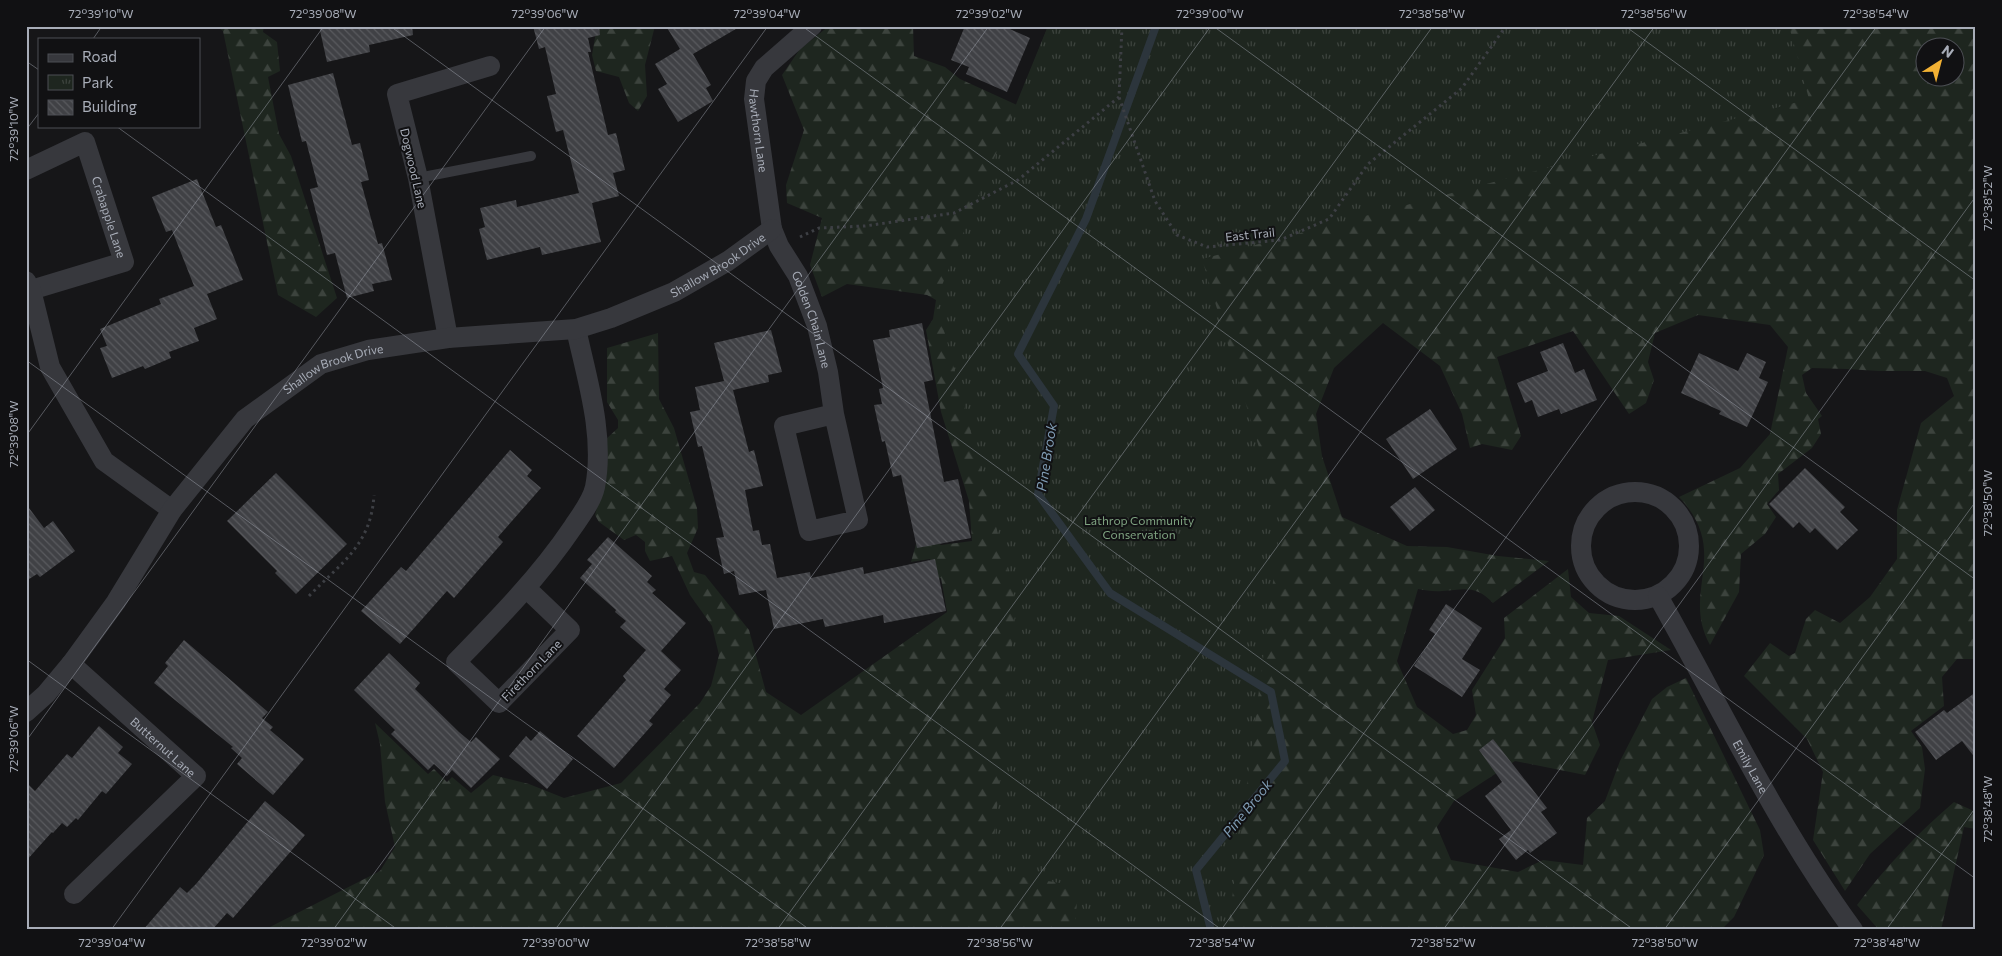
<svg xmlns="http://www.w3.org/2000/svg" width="2002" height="956" viewBox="0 0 2002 956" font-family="Commissioner,sans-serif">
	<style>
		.forest { fill: url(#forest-firs); fill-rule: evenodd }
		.park { fill: url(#park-tufts) }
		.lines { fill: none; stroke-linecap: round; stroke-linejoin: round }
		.stream { stroke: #2c353c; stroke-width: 8 }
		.building { fill: url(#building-back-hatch) }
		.path { stroke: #3d3f44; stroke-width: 3; stroke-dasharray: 2.5 4; stroke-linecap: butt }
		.lane { stroke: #37383d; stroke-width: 10 }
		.street { stroke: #37383d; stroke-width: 20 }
		.ticks { fill: none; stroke: #a8adb8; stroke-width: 1; stroke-opacity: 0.45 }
		.labels { text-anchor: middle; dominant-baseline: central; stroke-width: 4; stroke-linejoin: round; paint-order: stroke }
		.street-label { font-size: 12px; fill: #a8adb8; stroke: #111113 }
		.park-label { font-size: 12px; fill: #7fa381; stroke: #111113 }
		.water-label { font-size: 14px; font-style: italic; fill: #7f9bb3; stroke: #111113 }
		.neatline { fill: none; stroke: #a8adb8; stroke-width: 2 }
		.ticks-label { font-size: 12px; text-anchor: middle; fill: #a8adb8 }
	</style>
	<defs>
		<pattern id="forest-firs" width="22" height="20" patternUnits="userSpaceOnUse" patternTransform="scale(1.25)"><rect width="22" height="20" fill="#1e261f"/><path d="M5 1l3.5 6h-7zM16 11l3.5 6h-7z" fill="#3c433d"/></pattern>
		<pattern id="park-tufts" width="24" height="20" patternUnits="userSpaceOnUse" patternTransform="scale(1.25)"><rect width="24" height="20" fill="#1e261f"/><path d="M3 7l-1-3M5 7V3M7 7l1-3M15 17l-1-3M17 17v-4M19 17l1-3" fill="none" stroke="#3c433d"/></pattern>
		<pattern id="building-back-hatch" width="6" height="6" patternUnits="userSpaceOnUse" patternTransform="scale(1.25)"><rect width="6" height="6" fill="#404145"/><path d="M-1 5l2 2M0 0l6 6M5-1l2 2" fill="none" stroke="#595a5e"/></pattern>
	</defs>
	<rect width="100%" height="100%" fill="#161618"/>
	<g class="forest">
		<path d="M216,26H264L263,32L277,42L280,71L268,77L279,134L291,156L337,298L316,317L278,295L223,31Z"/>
		<path d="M597,26H655L645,65L647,96L638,111L629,103L619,77L596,71L592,55Z"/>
		<path d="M829,26H913L914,56L945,67L960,79L1017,105L1048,26H1976V659H1957L1942,677L1944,706L1911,731L1922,747L1925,769L1920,808L1870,854L1845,891L1813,840L1823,772L1807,739L1744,676L1770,643L1789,656L1795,653L1806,619L1815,610L1840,623L1870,597L1897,559V510L1921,423L1954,396L1947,378L1925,371H1878L1847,369L1812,368L1802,375L1806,393L1822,416L1818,419L1821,434L1812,448L1778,474L1779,490L1767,504L1776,517L1765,534L1741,554L1739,592L1710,645C1680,591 1732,553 1679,497L1740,468L1770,434L1788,347L1770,325L1698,315L1655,333L1648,362L1654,380L1646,403L1629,414L1573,331L1497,357L1521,436L1512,450L1482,444L1470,448L1462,414L1440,366L1383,323L1334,368L1316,414L1322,456L1342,517L1407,546L1447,547L1498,556L1549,561L1493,603C1476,585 1465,589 1442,591C1434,592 1425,590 1418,589L1397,661L1417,707L1453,734L1467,730L1476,715L1472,690L1505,638L1504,618L1568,569L1571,597L1589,613L1619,616L1671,650L1608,660L1592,722L1600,745L1585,775L1515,761L1454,801L1437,827L1451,860L1518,872L1543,860L1583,865L1587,818L1605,801L1620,761L1652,699L1667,687L1686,678L1760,830L1764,855L1734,917L1721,930H264L380,871L395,847L385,802L380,744L375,723L428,774L434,769L447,782L452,777L471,793L493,775L529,784L564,798L621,783L700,703L711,686L719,655L712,626L690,595L672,556L650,561L645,551V542L636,535L624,540L599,522L595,515L605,478V440L618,428V420L607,402V348L658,333L659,399L674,428L697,508L698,528L687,553L694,572L705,575L749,630L766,692L801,715L947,612L941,578L934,580L930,559L911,562L916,544L934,541L941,545L972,541L969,501L941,412L926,330L933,319L936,300L927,295L847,284L822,297L810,265L822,218L787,203L786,185L804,130L782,75L800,49ZM1924,48H1954V78H1924Z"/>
		<path d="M1954,802L1976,812V829L1964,827L1941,930H1879L1857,905C1886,866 1917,834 1954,802Z"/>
	</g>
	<path class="park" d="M1048,26H1789L1809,99L1202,259L1281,520L1228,930H1074L1079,886L991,872L1016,602L936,300Z"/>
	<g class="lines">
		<path class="stream" d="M1156,26L1086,219L1018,354L1054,406L1038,494L1110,593L1271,692L1285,761L1196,870L1211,930"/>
	</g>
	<g class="building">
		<path d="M319,26H412L413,35L369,45L370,52L327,62Z"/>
		<path d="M533,26H599L600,35L588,38L591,52H588L608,135L616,133L625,170L613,173L619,196L592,203L601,242L542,255L540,247L487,260L479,229L485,227L480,208L516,200L517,207L579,193L563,130L556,132L547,96L556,94L545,47L539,49Z"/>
		<path d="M666,26H741L693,54L711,85L706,88L713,101L678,122L658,89L667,84L655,64L680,49Z"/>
		<path d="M965,26H1003L1030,38L1007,92L966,74L969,67L951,60Z"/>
		<path d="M333,73L352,145L360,143L369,180L361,182L378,244L382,243L392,280L372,284L374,291L347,298L335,253L327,255L310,189L318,187L306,141L302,142L288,85Z"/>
		<path d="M197,179L216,227L221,225L243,280L207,294L217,319L194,328L199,341L169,352L171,358L145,369L143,366L112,378L100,348L107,346L100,329L161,304L159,299L194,286L172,230L166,232L152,197Z"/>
		<path d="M922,323L933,380L924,382L944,482L958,479L971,538L917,548L901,475L893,477L885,441L882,442L874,405L882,404L879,389L883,388L873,340L890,337L889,330Z"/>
		<path d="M771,330L782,372L768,375L769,382L733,390L749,452L754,450L763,486L745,490L753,531L759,530L762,545L770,544L777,578L810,572L811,578L863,567L864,574L935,559L946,611L884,623L883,615L825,627L823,619L774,629L766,590L739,595L734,571L724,574L716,538L724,537L702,446L698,447L690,412L700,410L695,387L724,381L714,343Z"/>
		<path d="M1563,343L1575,373L1584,369L1597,400L1561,414L1559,409L1538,417L1532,400L1525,403L1517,383L1548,371L1540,352Z"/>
		<path d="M1699,353L1738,371L1747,353L1766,362L1759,378L1768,382L1747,427L1719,414L1721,411L1681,393Z"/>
		<path d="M1430,409L1457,449L1413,479L1386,439Z"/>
		<path d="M510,450L532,470L527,476L541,488L498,537L503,542L454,598L447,591L400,644L361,611L401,567L406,571Z"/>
		<path d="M1805,468L1845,507L1840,512L1858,530L1837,550L1815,528L1810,533L1799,522L1793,528L1769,504Z"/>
		<path d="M276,473L347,544L296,594L275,573L277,571L227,521Z"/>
		<path d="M1415,487L1435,510L1410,531L1390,507Z"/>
		<path d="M26,504L44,528L53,521L75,551L40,577L37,574L26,581Z"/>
		<path d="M608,537L652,576L647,582L656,590L652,593L686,623L661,651L681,670L664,689L671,695L649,721L653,724L614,768L577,736L626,680L623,676L646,650L620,627L626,621L615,612L616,610L580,578L592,564L587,560Z"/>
		<path d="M1446,604L1482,628L1462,659L1480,670L1462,697L1414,666L1435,634L1429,630Z"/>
		<path d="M184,640L268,712L262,718L273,727L270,730L304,759L273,795L237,764L242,758L231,748L233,747L154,683L168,666L165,663Z"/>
		<path d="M389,653L420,683L415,689L459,732L471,742L476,737L500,759L471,788L452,770L447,776L434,764L428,770L391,734L395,730L354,690Z"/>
		<path d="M1976,692V759L1962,741L1936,760L1915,732L1944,710L1947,713Z"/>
		<path d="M99,726L123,747L118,753L132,764L106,794L102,791L78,820L76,818L67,827L62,823L53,833L52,832L26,861V782L35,791L67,754L72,758Z"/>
		<path d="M540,731L573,759L547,789L509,756L526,736L531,741Z"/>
		<path d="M1493,739L1547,808L1541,812L1557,833L1530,853L1528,850L1516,860L1499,839L1511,830L1485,796L1502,782L1479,750Z"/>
		<path d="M265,801L305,835L233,918L227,913L212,930H143L180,887L187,893L196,884Z"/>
	</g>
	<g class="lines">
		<g class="path">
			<path d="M1122,26L1119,97L1155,201L1177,235L1207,247L1280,240L1329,219L1368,164L1462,88L1506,26"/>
			<path d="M800,237L819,228L865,226L954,213L1018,180L1119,97"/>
			<path d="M309,596C342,562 371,545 374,495"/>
		</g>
		<path class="lane" d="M418,178L531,156"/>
		<g class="street">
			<path id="s1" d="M812,26L764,68L756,81L754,99L772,229L779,246L798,276L817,326L828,372L834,414L858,520L809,531L784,426L834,414"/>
			<path id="s2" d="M26,170L85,142L124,262L31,290"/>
			<path d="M26,281L31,290L50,367L104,461L172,510"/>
			<path d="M448,338L418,178L397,94L490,66"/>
			<circle cx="1635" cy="546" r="54"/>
			<path d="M526,588L570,630L499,703L456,662C498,619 540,576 573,527C581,515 592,501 595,487C605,435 587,379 576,329"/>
			<path id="s3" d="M1658,596C1721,708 1777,826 1853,930"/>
			<path id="s4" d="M71,664L196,776L74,894"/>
			<path id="s5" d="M26,712L46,694L71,664L116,602L172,510L245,419L321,364L368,350L448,338L576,329L611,318L674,292L728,261L772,229"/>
		</g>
	</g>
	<path class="ticks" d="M390,26L1634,930M802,26L1976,879M1213,26L1976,580M1625,26L1976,281M93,39L102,26M26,61L39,70M116,126L1222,930M26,130L39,113M26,360L810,930M26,436L324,26M26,659L398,930M26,741L546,26M111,930L768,26M333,930L989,26M555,930L1211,26M777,930L1433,26M999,930L1655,26M1221,930L1877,26M1443,930L1976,196M1664,930L1976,501M1886,930L1976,807"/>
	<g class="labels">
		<g class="street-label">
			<text stroke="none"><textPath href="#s1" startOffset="129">Hawthorn Lane</textPath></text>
			<text transform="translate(414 168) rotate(77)">Dogwood Lane</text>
			<text stroke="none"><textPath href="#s2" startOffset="144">Crabapple Lane</textPath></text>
			<text transform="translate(1250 234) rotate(-6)">East Trail</text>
			<text stroke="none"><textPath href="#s5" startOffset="875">Shallow Brook Drive</textPath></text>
			<text stroke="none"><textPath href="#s1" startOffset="328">Golden Chain Lane</textPath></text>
			<text stroke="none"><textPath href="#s5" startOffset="470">Shallow Brook Drive</textPath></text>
			<text transform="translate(531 670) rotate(-46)">Firethorn Lane</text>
			<text stroke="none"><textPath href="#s4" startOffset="124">Butternut Lane</textPath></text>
			<text stroke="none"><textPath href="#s3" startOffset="194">Emily Lane</textPath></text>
		</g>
		<g class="park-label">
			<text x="1139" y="520">Lathrop Community<tspan x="1139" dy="14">Conservation</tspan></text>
		</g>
		<g class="water-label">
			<text transform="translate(1046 457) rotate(-81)">Pine Brook</text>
			<text transform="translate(1247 808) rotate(-51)">Pine Brook</text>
		</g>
	</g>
	<rect width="2002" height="956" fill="none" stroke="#111113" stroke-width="55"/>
	<rect x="38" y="38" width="162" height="90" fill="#111113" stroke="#4d4f55"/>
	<rect x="48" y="54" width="25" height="8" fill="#37383d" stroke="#4d4f55"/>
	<text x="82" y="62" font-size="15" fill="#a8adb8">Road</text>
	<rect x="48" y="75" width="25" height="15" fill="url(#park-tufts)" stroke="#4d4f55"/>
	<text x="82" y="88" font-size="15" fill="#a8adb8">Park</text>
	<rect x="48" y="100" width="25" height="15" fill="url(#building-back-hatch)" stroke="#4d4f55"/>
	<text x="82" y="112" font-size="15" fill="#a8adb8">Building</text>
	<g transform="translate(1940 62) rotate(36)"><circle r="24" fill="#111113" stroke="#4d4f55"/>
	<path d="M0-4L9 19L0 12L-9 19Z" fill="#f2b134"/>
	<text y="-8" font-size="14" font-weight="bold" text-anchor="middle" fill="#a8adb8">N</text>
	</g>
	<rect x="28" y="28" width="1946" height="900" class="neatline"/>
	<g class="ticks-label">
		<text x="101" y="18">72°39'10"W</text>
		<text x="323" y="18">72°39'08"W</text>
		<text x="545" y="18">72°39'06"W</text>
		<text x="767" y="18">72°39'04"W</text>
		<text x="989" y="18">72°39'02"W</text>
		<text x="1210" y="18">72°39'00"W</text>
		<text x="1432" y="18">72°38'58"W</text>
		<text x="1654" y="18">72°38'56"W</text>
		<text x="1876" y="18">72°38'54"W</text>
		<text transform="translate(14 129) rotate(-90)" y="4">72°39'10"W</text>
		<text transform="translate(1988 198) rotate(-90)" y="4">72°38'52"W</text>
		<text transform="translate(14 434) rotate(-90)" y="4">72°39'08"W</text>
		<text transform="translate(1988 503) rotate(-90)" y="4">72°38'50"W</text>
		<text transform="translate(14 739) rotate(-90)" y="4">72°39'06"W</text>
		<text transform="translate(1988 809) rotate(-90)" y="4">72°38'48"W</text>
		<text x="112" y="947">72°39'04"W</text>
		<text x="334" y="947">72°39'02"W</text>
		<text x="556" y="947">72°39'00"W</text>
		<text x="778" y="947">72°38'58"W</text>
		<text x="1000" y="947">72°38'56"W</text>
		<text x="1222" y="947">72°38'54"W</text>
		<text x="1443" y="947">72°38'52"W</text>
		<text x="1665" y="947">72°38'50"W</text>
		<text x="1887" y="947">72°38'48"W</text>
	</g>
</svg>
